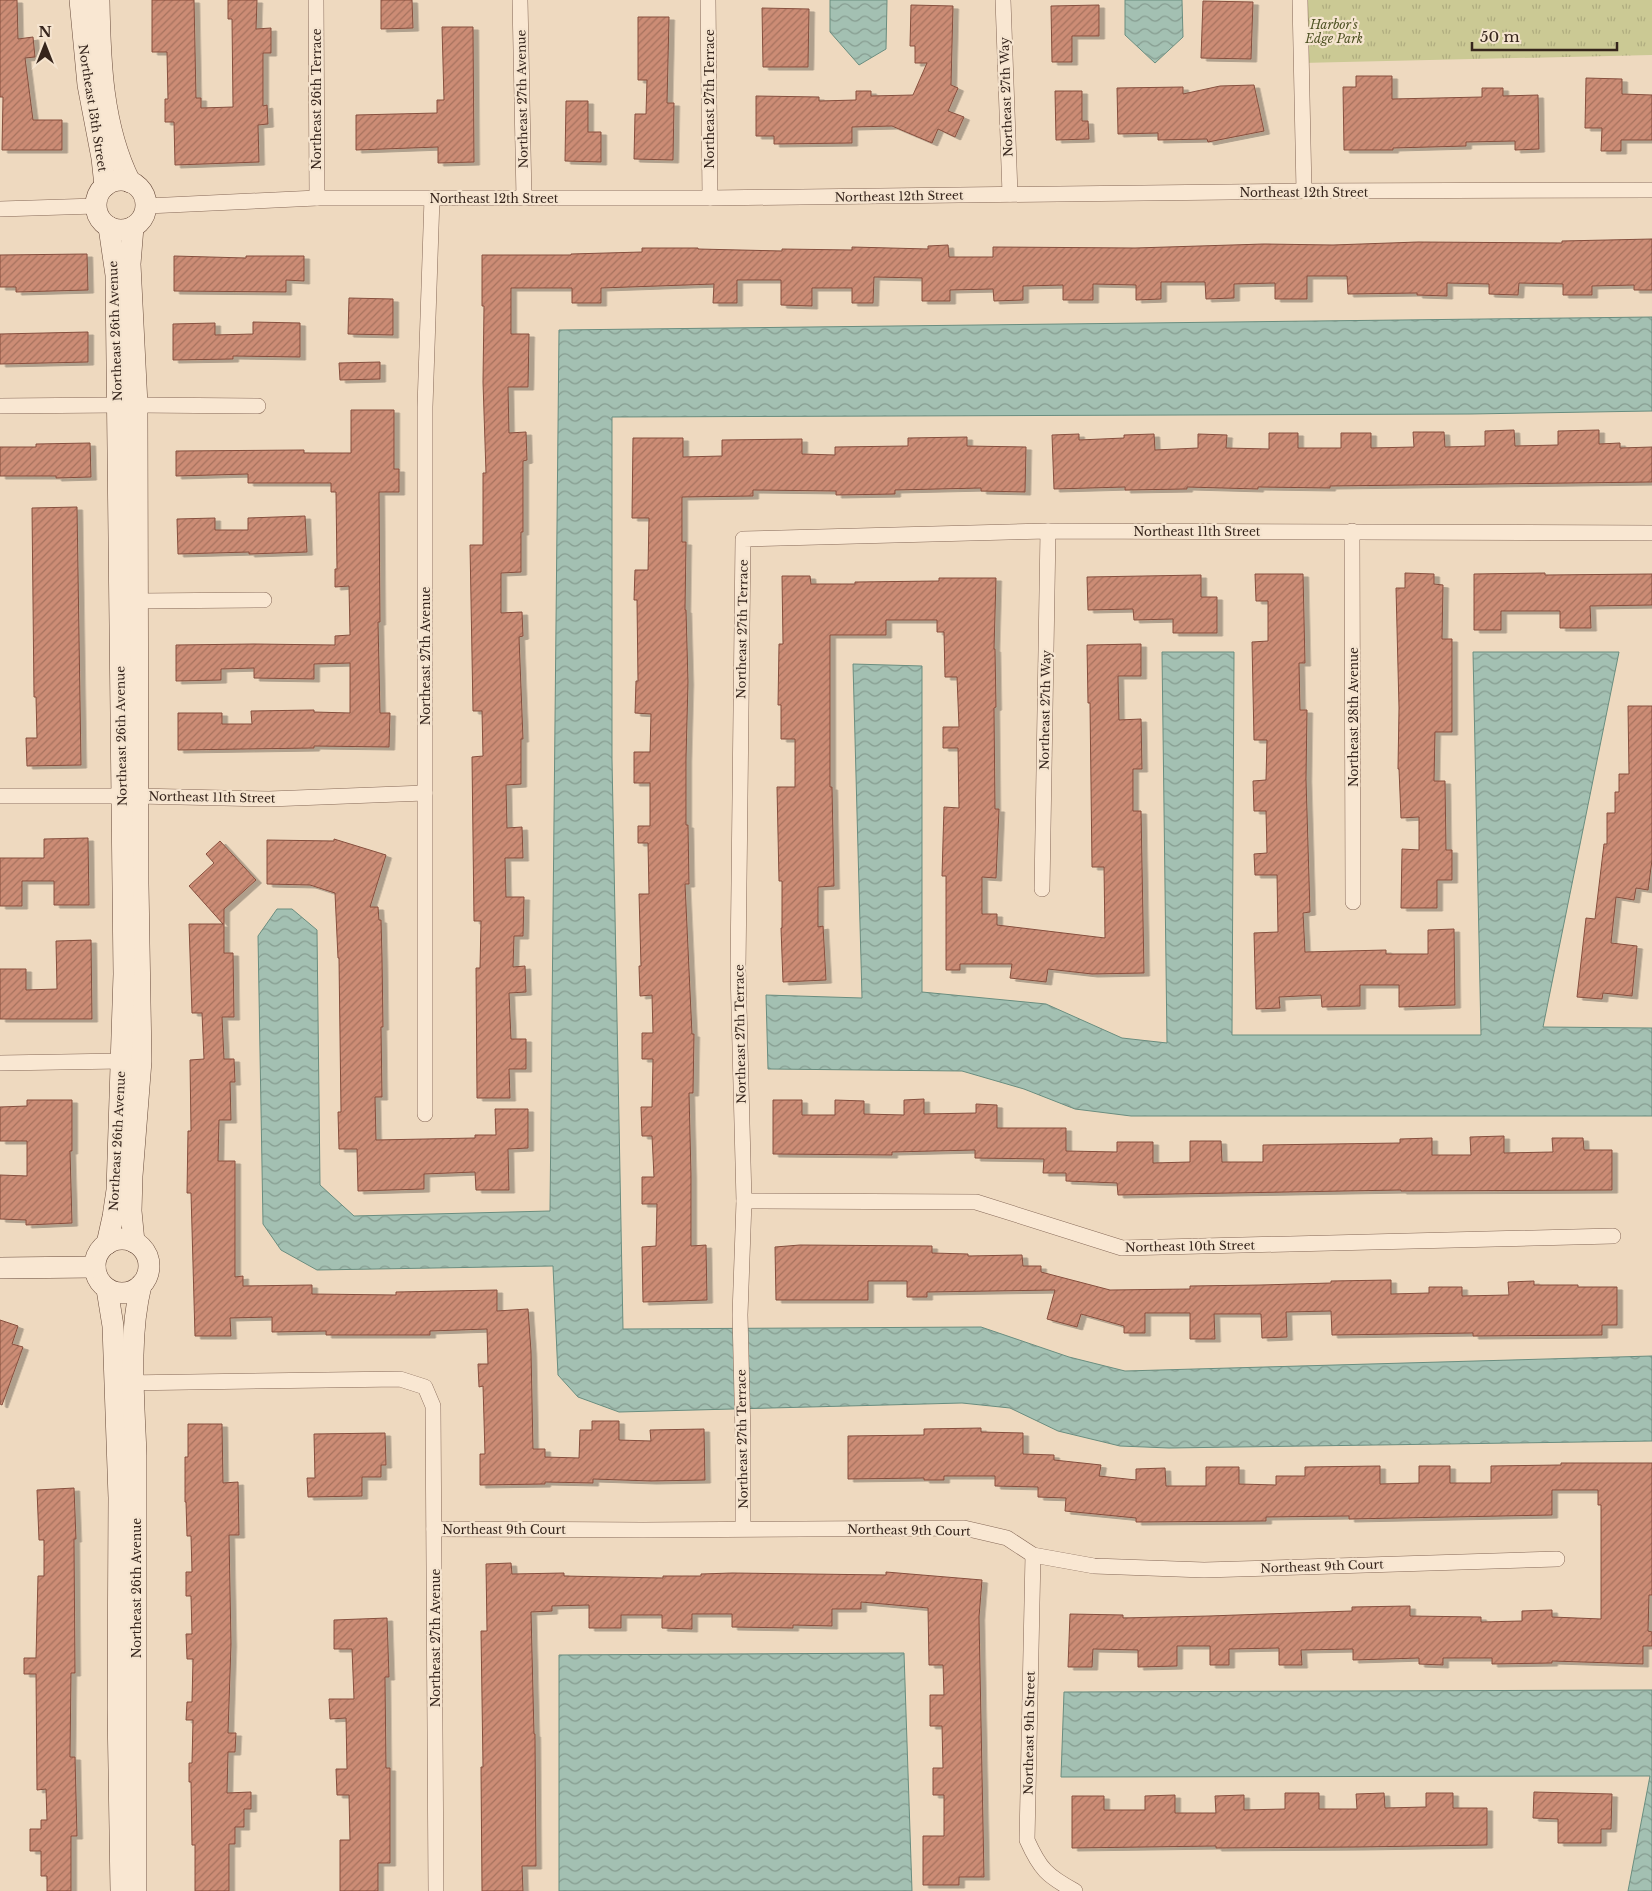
<svg xmlns="http://www.w3.org/2000/svg" width="1652" height="1891" viewBox="0 0 1652 1891" font-family="'Libre Baskerville',serif">
	<style>
		.park { fill: url(#park-tufts) }
		.water { fill: url(#water-waves); stroke: #6a8d7f }
		.building { fill: url(#building-hatch); stroke: #864f3e; filter: url(#shadow) }
		.lines { fill: none; stroke-linecap: round; stroke-linejoin: round }
		.street-casing { stroke: #866958; stroke-width: 16 }
		.secondary-casing { stroke: #684b3b; stroke-width: 22 }
		.street { stroke: #f9e7d2; stroke-width: 15 }
		.secondary { stroke: #f9e7d2; stroke-width: 21 }
		.labels { text-anchor: middle; dominant-baseline: central; stroke-width: 4.5; stroke-linejoin: round; paint-order: stroke }
		.park-label { font-size: 12px; font-style: italic; fill: #4e5223; stroke: #f5e4cf }
		.street-label { font-size: 12px; fill: #36251c; stroke: #f5e4cf }
	</style>
	<defs>
		<pattern id="park-tufts" width="24" height="20" patternUnits="userSpaceOnUse" patternTransform="scale(1.25)"><rect width="24" height="20" fill="#cbc994"/><path d="M3 7l-1-3M5 7V3M7 7l1-3M15 17l-1-3M17 17v-4M19 17l1-3" fill="none" stroke="#afac7f"/></pattern>
		<pattern id="water-waves" width="16" height="10" patternUnits="userSpaceOnUse" patternTransform="scale(1.25)"><rect width="16" height="10" fill="#a3c0b2"/><path d="M0 5q4-4 8 0t8 0" fill="none" stroke="#869c90"/></pattern>
		<pattern id="building-hatch" width="6" height="6" patternUnits="userSpaceOnUse" patternTransform="scale(1.25)"><rect width="6" height="6" fill="#cc8c75"/><path d="M-1 1l2-2M0 6l6-6M5 7l2-2" fill="none" stroke="#a6725f"/></pattern>
		<filter id="shadow"><feDropShadow dx="5.5" dy="3" stdDeviation="0" flood-color="#0004"/></filter>
	</defs>
	<rect width="100%" height="100%" fill="#eed9bf"/>
	<path class="park" d="M1304,0H1652V55L1301,63Z"/>
	<g class="water">
		<path d="M830,0H887L886,49L859,65L830,32Z"/>
		<path d="M1125,0H1182L1183,37L1155,63L1125,35Z"/>
		<path d="M1652,317V411L1470,414L612,417V759L623,1329L981,1327L1069,1357L1125,1371L1652,1356V1441L1169,1448L1120,1446L1058,1431L1010,1408L962,1403L619,1412L578,1397L558,1375L553,1266L317,1270L281,1250L263,1224L258,936L277,909H292L317,930L320,1185L354,1216L550,1211L559,330Z"/>
		<path d="M1162,652H1234L1232,1035H1481L1473,652H1619L1543,1027L1652,1028V1116H1131L1075,1109L1024,1089L962,1071L768,1069L766,995L862,998L853,664L922,666V992L1046,1004L1122,1038L1167,1043Z"/>
		<path d="M904,1653L912,1891H559V1655Z"/>
		<path d="M1652,1690V1891H1628L1650,1776L1061,1777L1064,1692Z"/>
	</g>
	<g class="building">
		<path d="M0,0H17L18,39L33,37L35,57L25,58L33,120H62V150H2L3,97H0Z"/>
		<path d="M152,0H194L196,98H201V108L233,107L232,19H228V0H257L256,29L271,28V53H263V106L267,105L268,124L258,125L259,162L175,165L174,122H165V99H168L167,52H152Z"/>
		<path d="M381,0H412L413,28L381,29Z"/>
		<path d="M1203,1L1253,2L1251,59L1201,58Z"/>
		<path d="M911,5L953,6L951,85L958,88L948,111L964,117L955,137L938,129L932,143L892,126L852,127V143L774,144V136H756V96L819,97V101L856,100V91H871V96L913,95L927,63H915V46H910Z"/>
		<path d="M1099,5V36H1072V62H1052L1051,6Z"/>
		<path d="M762,8L809,9L808,67H763Z"/>
		<path d="M638,17H669L667,103H674L673,160L634,159L635,114H646L647,80H638Z"/>
		<path d="M442,27H473L474,162L438,163V147L356,150V115L437,113V100H444Z"/>
		<path d="M1356,76H1392V99L1482,97V88H1503V96L1538,95L1539,149L1515,150V141L1466,142V146L1393,148V150H1344L1343,87H1356Z"/>
		<path d="M1586,78L1622,79V94L1652,95V140H1621V151H1601L1602,128H1585Z"/>
		<path d="M1254,85L1264,131L1208,142L1207,139L1158,140V133L1118,134L1117,88L1183,87V94L1220,86Z"/>
		<path d="M1055,91H1082V121H1088L1089,139L1056,140Z"/>
		<path d="M566,101H588V132H601V162L565,161Z"/>
		<path d="M1652,239V290H1634V285L1592,286V295H1563V284L1519,283L1518,295L1489,294V284L1447,283V296L1417,295V293L1348,294L1347,276H1307V299H1275V283L1234,284V298L1206,299L1205,282H1161V299L1136,300V285L1093,284V300H1063V285L1023,286V300L994,301L993,289L950,290V301H922V278L874,277L873,303H852V288H812V306L781,305V280H737V303H713L714,284L601,288V303H572V288H511V334H529L528,387H508L509,433L526,432L527,460L523,461V532H521V572L501,573V613L522,612L523,636L519,637L523,739H521V784L506,785L507,828L522,827L523,858H505L506,897H524L523,936H514L513,967L525,966L526,992L509,993L511,1039H526V1069H509L510,1098H477L476,968H480L481,921H474L472,757L483,756L482,711H473L470,545H483V473H486L483,382L484,306H482V255H571V254L642,252V248H698V249L782,251V249L852,250V247L928,249V246L948,245L949,257H993V247L1135,248L1264,244L1333,245L1418,242L1562,243V241Z"/>
		<path d="M87,254L88,290L16,292V287H0V255Z"/>
		<path d="M174,256L246,258V256H304V281L286,280V292L174,291Z"/>
		<path d="M349,298L393,299V335L348,334Z"/>
		<path d="M253,322L300,323V357L233,356V359L173,360V324L215,323V335L253,334Z"/>
		<path d="M88,332V362L0,364V334Z"/>
		<path d="M380,362V379L340,380L339,363Z"/>
		<path d="M351,410H394V469H399V492H379L380,622H378L380,713H390L389,747L314,746V748L178,750V713H222V724H252L251,711L314,710V712L350,713V663L314,664V679L254,678V668L221,669V680L176,681V645L254,644L335,645V636L350,635L349,586L335,587V569H337L336,492H331V483H248V474L176,476V451L304,450V453H351Z"/>
		<path d="M1514,430L1515,446L1558,445V431L1599,430V444L1620,443V448L1652,447V482L1330,486V488L1258,487V489L1187,487V489L1125,490V487L1054,489L1052,435L1079,434V440L1124,438V435L1154,434L1155,450L1198,448V434L1227,435L1226,448L1269,449V433H1298V448H1341V433H1371V448L1414,447L1413,432H1444L1445,447L1485,446V431Z"/>
		<path d="M967,437V446L1026,447L1025,492L981,491V488L895,490V494L836,495V491L753,490V496L682,497V542H686L685,610H686L688,682L686,758V825H688L689,884H685L692,1034H694L693,1093H689L691,1175V1246L706,1245L707,1300L643,1302L642,1247L656,1246L657,1204H642V1177H654L652,1136H642L641,1107H652L653,1059H642V1033H653L652,995L640,996L639,966H641L639,894H649L648,843H638V826H650V783H634V752H650L651,714L635,713L636,681H638L637,600H634L635,570H648L649,518H632L633,438H683V457L722,456V440L802,439V454L835,455V447L908,446V438Z"/>
		<path d="M90,443L91,477L56,478V476H0V447H36V444Z"/>
		<path d="M77,507L81,765L27,766L26,738H37L36,697H34L32,508Z"/>
		<path d="M305,516L307,552L249,554V552L178,554L177,519L215,518V530H248V518Z"/>
		<path d="M1405,573L1434,574V584L1443,585L1442,639H1452V732H1435L1434,781H1445L1446,850H1452V880H1437V908H1401L1402,849L1419,850V817L1401,818L1399,769H1398L1399,708L1396,588H1405Z"/>
		<path d="M1545,573V575L1652,574V605L1590,606L1591,628H1560V611H1501V630H1474V574Z"/>
		<path d="M1255,574H1303L1305,663H1299L1300,710H1307L1306,779L1310,912L1303,913L1305,952L1386,950V954H1428V930L1454,929L1455,1005L1399,1007V985H1360V1006L1322,1007L1321,995L1279,997L1280,1008L1256,1009L1254,933L1278,932L1277,875H1255L1254,854L1267,853L1266,811H1254L1253,781L1266,780L1267,740H1254L1252,642L1268,641V601H1256Z"/>
		<path d="M1201,575V597H1217V633H1173V619L1134,620L1133,609L1088,610L1087,577Z"/>
		<path d="M782,576H810L811,584H855V582L939,581V578H996L994,649H995L996,707L994,708L995,809H999L996,878L982,877V914H997V925L1105,938L1104,867H1092L1090,703H1088L1087,645L1141,644V676H1118L1119,720L1141,719L1142,769H1133V811H1141L1144,973L1092,974L1048,969L1046,982L1010,978L1012,964H960V970H946V876H942L944,807L959,808L958,748H943V727H959L957,677H945L944,632H937V620H886V635H830V787H832L834,886L818,887V927L823,926L826,980L783,982L781,928H782V881H779L777,787H795V739H781V705H778L779,644H783Z"/>
		<path d="M1628,706H1652V860L1648,890L1636,888L1634,900L1616,897L1611,943L1637,946L1632,996L1603,993L1602,999L1577,997L1586,918L1595,919L1604,844H1607V813H1615V792H1619V774H1629Z"/>
		<path d="M88,838L89,905H54V881H22V906H0V858H44V839Z"/>
		<path d="M334,839L386,855L370,907H378L379,920H381L382,957L383,1027H381L382,1097H375L376,1140L475,1138V1135H496L495,1109H528V1148L508,1149L509,1190H476L475,1172L424,1174V1189L358,1191L357,1149H339L338,1112H341L339,958H338L335,893L310,885L267,884V840L334,841Z"/>
		<path d="M220,841L256,880L224,909V953H233L234,1017H222L224,1059H234L235,1082H230L231,1120H219L218,1161H235V1277L243,1276V1286L312,1285V1294L396,1295V1292L497,1290V1311L528,1309L531,1351L533,1449H545V1457L579,1458L580,1430H592V1421H619V1440L651,1441L650,1430L704,1429L705,1480L651,1481L593,1479V1483L545,1482V1484L480,1485V1454H485L483,1386L479,1387L478,1364H488L487,1329L430,1331V1335H326V1331L272,1332V1317L230,1318L231,1336H195L191,1193H187L188,1131H191L190,1060L204,1059L202,1013H192L189,924H223L189,886L214,863L206,854Z"/>
		<path d="M91,940L92,1019H0V969H26V990L57,989L56,941Z"/>
		<path d="M924,1099V1114L976,1113V1104L997,1105V1128H1066V1151L1117,1152V1142H1153V1163L1190,1162V1141H1221L1222,1162H1263V1145L1400,1143V1139L1432,1138V1155H1471L1470,1137L1504,1136V1153L1553,1152L1552,1138H1583L1584,1150H1612V1190L1401,1191V1190L1118,1195L1117,1183L1066,1181V1173H1043L1044,1159L975,1158V1150L892,1152V1155L773,1154V1100H802V1115H835V1100L864,1101V1114L904,1115V1100Z"/>
		<path d="M27,1100H72V1151H70L72,1223L26,1225V1220L0,1219V1175L27,1176V1141H0V1107L27,1106Z"/>
		<path d="M800,1245L932,1246V1253L968,1254V1256L1022,1255L1023,1266H1041V1272L1110,1290L1190,1289V1286L1261,1285L1331,1283V1281L1391,1280V1294L1429,1293V1287H1462V1296L1509,1295L1508,1282L1534,1281V1285H1578V1287H1617V1325H1602V1335L1473,1336V1333L1332,1335L1331,1311L1286,1312L1287,1337L1262,1338L1261,1314H1214L1215,1339H1190V1313H1145V1333H1124V1326L1081,1314L1077,1327L1047,1319L1055,1290L927,1292V1297H907V1281H868V1300H776L775,1247Z"/>
		<path d="M0,1320L18,1326L12,1344L23,1347L2,1405L0,1404Z"/>
		<path d="M188,1424H222L223,1483L238,1482L239,1535H229L231,1644L228,1733H236L235,1752H228L227,1793L251,1792V1809H244V1827H235V1844H229V1891H195V1845H192L191,1782H189V1763H192L193,1720H186L187,1702H192L193,1659H187L186,1634H192L191,1596H186V1572H192L191,1536H187L186,1502H185V1457H188Z"/>
		<path d="M981,1428V1432L1023,1433V1454L1054,1455V1460L1101,1465L1099,1476L1136,1480V1469L1165,1468L1166,1486H1206V1467H1239V1484L1276,1485V1476H1305V1467L1380,1466V1484L1419,1483V1466H1450V1483H1491V1466L1561,1465V1463H1652V1595H1649L1648,1631L1652,1632V1646H1643V1664L1552,1661V1663L1492,1664V1658H1443V1665L1419,1664V1658L1353,1660V1649L1301,1650L1302,1665H1279V1648L1229,1649V1665H1210V1646H1177V1666L1138,1667V1650L1093,1649L1092,1667H1068L1070,1614L1123,1615V1618L1209,1616L1352,1611V1607L1410,1606V1616L1481,1617V1622L1522,1621V1611L1552,1610V1617L1601,1619V1505H1598V1490H1552V1515L1349,1519V1516L1266,1517V1521L1136,1522V1518L1065,1511L1066,1498L1038,1497V1487L995,1486V1476H944V1480H924V1478L848,1479V1436L924,1435V1429Z"/>
		<path d="M385,1433L386,1465H381V1477H362V1496L308,1497L307,1478H315L314,1434Z"/>
		<path d="M74,1488L76,1539H74L75,1673H71L70,1757H75L77,1836H71V1891H47V1876H41V1851H30V1829H41V1820H47L46,1789L37,1790L36,1674H24V1658H36L38,1576H44V1540H39L37,1490Z"/>
		<path d="M511,1563L512,1574L564,1573V1576L663,1578V1576H701V1574L732,1573L886,1575V1572L982,1580L979,1617L984,1877H959V1885H923V1836H944V1795H933V1768H943L942,1726H930V1695H944L943,1665H929L928,1608L861,1602V1609H832V1626L793,1625V1628L732,1627V1614H692V1629L662,1628V1615H621V1628H589V1605L552,1606V1611L531,1612L534,1734H535L536,1866H522L523,1891H482L481,1767H483L481,1631H487L486,1564Z"/>
		<path d="M387,1618L389,1677H385L386,1768H390V1863H378V1891H340V1840H350L349,1795H337L336,1769H347L346,1718L330,1719L329,1699H354L352,1649H334V1620Z"/>
		<path d="M1534,1792L1612,1794L1611,1829H1601V1843H1558V1819L1533,1818Z"/>
		<path d="M1285,1793H1319V1809H1357L1356,1794L1384,1793L1385,1808L1426,1807V1793H1453V1808H1487V1845L1358,1847L1216,1848V1846L1072,1848V1796H1104V1810H1145V1796L1175,1795V1813H1216L1215,1796L1244,1795V1810L1285,1809Z"/>
	</g>
	<g class="lines">
		<g class="street-casing">
			<g id="street">
				<path d="M316,0L317,198"/>
				<path d="M520,0L524,198"/>
				<path d="M708,0L710,198"/>
				<path d="M1003,0L1010,194"/>
				<path d="M1300,0L1304,191"/>
				<path d="M147,206L317,198H710L1304,191L1652,190"/>
				<path d="M0,209L96,206"/>
				<path d="M137,405L258,406"/>
				<path d="M0,406L117,405"/>
				<path d="M1352,531L1353,902"/>
				<path d="M139,601L264,600"/>
				<path d="M0,796H138L269,799L425,793"/>
				<path d="M1042,889L1048,531"/>
				<path d="M0,1063L121,1061"/>
				<path d="M425,1114V407L432,198"/>
				<path d="M744,1201L976,1202L1122,1248L1613,1236"/>
				<path d="M124,1383L400,1379L425,1387L433,1406L436,1891"/>
				<path d="M743,1528V1437L740,1315L744,1201L738,969L743,539L1048,531L1652,533"/>
				<path d="M434,1529L643,1530L964,1528L1007,1538L1033,1555L1094,1566L1204,1570L1557,1559"/>
				<path d="M1033,1555L1027,1840C1040,1869 1047,1876 1075,1891"/>
			</g>
		</g>
		<g class="secondary-casing">
			<g id="secondary">
				<path d="M80,0L88,85L102,158L105,186"/>
				<path d="M99,0C100,61 102,126 130,182"/>
				<circle cx="121" cy="205" r="25"/>
				<path d="M133,227L130,264L137,405L138,884L141,1061L132,1176L131,1211L134,1242"/>
				<circle cx="122" cy="1266" r="27"/>
				<path d="M107,1244L113,1217L117,1190L124,974L116,275L109,227"/>
				<path d="M0,1268L95,1267"/>
				<path d="M107,1289L113,1326L119,1498L118,1708L121,1891"/>
				<path d="M136,1891V1455C134,1400 128,1338 141,1285"/>
			</g>
		</g>
		<use href="#street" class="street"/>
		<use href="#secondary" class="secondary"/>
	</g>
	<g class="labels">
		<g class="park-label">
			<text x="1334" y="24">Harbor's<tspan x="1334" dy="14">Edge Park</tspan></text>
		</g>
		<g class="street-label">
			<text transform="translate(1006 97) rotate(-92)">Northeast 27th Way</text>
			<text transform="translate(316 99) rotate(-90)">Northeast 26th Terrace</text>
			<text transform="translate(522 99) rotate(-91)">Northeast 27th Avenue</text>
			<text transform="translate(709 99) rotate(-90)">Northeast 27th Terrace</text>
			<text transform="translate(93 108) rotate(81)">Northeast 13th Street</text>
			<text x="1304" y="192">Northeast 12th Street</text>
			<text transform="translate(899 196) rotate(-1)">Northeast 12th Street</text>
			<text x="494" y="198">Northeast 12th Street</text>
			<text transform="translate(115 331) rotate(-92)">Northeast 26th Avenue</text>
			<text x="1197" y="531">Northeast 11th Street</text>
			<text transform="translate(742 629) rotate(-89)">Northeast 27th Terrace</text>
			<text transform="translate(425 656) rotate(-90)">Northeast 27th Avenue</text>
			<text transform="translate(1045 710) rotate(-89)">Northeast 27th Way</text>
			<text transform="translate(1353 717) rotate(-90)">Northeast 28th Avenue</text>
			<text transform="translate(121 736) rotate(-91)">Northeast 26th Avenue</text>
			<text transform="translate(212 797) rotate(1)">Northeast 11th Street</text>
			<text transform="translate(740 1034) rotate(-91)">Northeast 27th Terrace</text>
			<text transform="translate(117 1141) rotate(-87)">Northeast 26th Avenue</text>
			<text transform="translate(1190 1246) rotate(-1)">Northeast 10th Street</text>
			<text transform="translate(742 1439) rotate(-91)">Northeast 27th Terrace</text>
			<text x="504" y="1529">Northeast 9th Court</text>
			<text transform="translate(909 1530) rotate(1)">Northeast 9th Court</text>
			<text transform="translate(1322 1566) rotate(-2)">Northeast 9th Court</text>
			<text transform="translate(136 1588) rotate(-90)">Northeast 26th Avenue</text>
			<text transform="translate(435 1638) rotate(-90)">Northeast 27th Avenue</text>
			<text transform="translate(1029 1733) rotate(-89)">Northeast 9th Street</text>
		</g>
	</g>
	<g transform="translate(45 45)" stroke="#f5e4cf" stroke-width="4" paint-order="stroke">
	<path d="M0-4L9 19L0 12L-9 19Z" fill="#36251c"/>
	<text y="-8" font-size="14" font-weight="bold" text-anchor="middle" fill="#36251c">N</text>
	</g>
	<path d="M1472 42v8h145v-8" fill="none" stroke="#36251c" stroke-width="2.5"/>
	<text x="1480" y="42" font-size="15" fill="#36251c" stroke="#f5e4cf" stroke-width="4" paint-order="stroke">50 m</text>
</svg>
